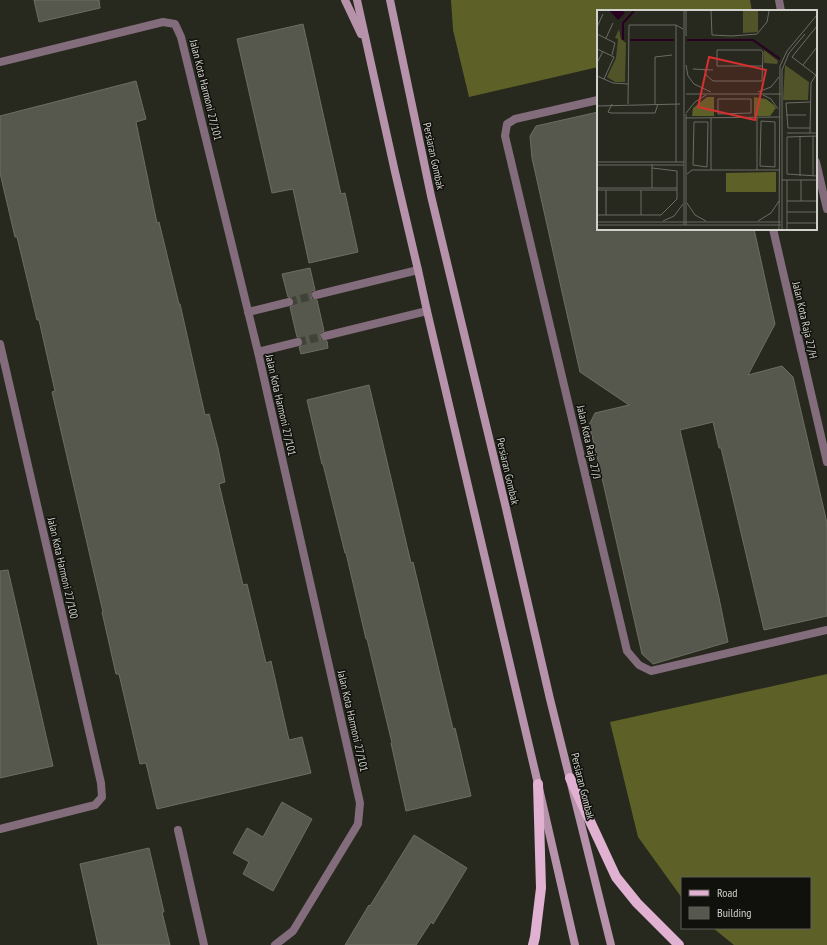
<svg xmlns="http://www.w3.org/2000/svg" width="827" height="945" viewBox="0 0 827 945" font-family="'PT Sans Narrow',sans-serif">
	<style>
		.forest { fill: #5e6127 }
		.building { fill: #57584d; stroke: #6d6e63 }
		.lines { fill: none; stroke-linecap: round; stroke-linejoin: round }
		.minor-tunnel { stroke: #414238; stroke-width: 8; stroke-dasharray: 8 4; stroke-linecap: butt }
		.minor { stroke: #836c7b; stroke-width: 8 }
		.secondary { stroke: #b793ab; stroke-width: 8 }
		.primary { stroke: #e0b1d0; stroke-width: 10 }
		.labels { text-anchor: middle; dominant-baseline: central; stroke-width: 3; stroke-linejoin: round; paint-order: stroke }
		.street-label { font-size: 11px; fill: #d2d2cc; stroke: #10100c }
		.inset-river { fill: none; stroke: #290120; stroke-width: 2 }
		.inset-road { fill: none; stroke: #6b6c64; stroke-width: 1 }
		.view { fill: #d63030; fill-opacity: 0.15; stroke: #d63030; stroke-width: 2 }
		.inset-edge { fill: none; stroke: #d2d2cc; stroke-width: 2 }
	</style>
	<rect width="100%" height="100%" fill="#27281e"/>
	<g class="forest">
		<path d="M451,0H750L752,11H598V67L469,97L453,30Z"/>
		<path d="M827,674V945H734L713,928H810V878H682V898L638,837L610,722Z"/>
	</g>
	<g class="building">
		<path d="M34,0H99L100,8L39,22Z"/>
		<path d="M303,24L341,194L345,193L358,252L309,263L293,189L272,193L237,39Z"/>
		<path d="M136,81L146,119L136,122L157,223L159,222L179,304H180L205,415L209,414L218,448L225,482L219,484L243,585L247,584L266,663L271,661L289,740L302,737L311,773L157,809L146,763L140,764L119,674H116L102,612H103L52,392L55,391L39,320H37L17,237H15L0,173V116Z"/>
		<path d="M598,112V229H754L775,324L748,375L782,366L793,377L827,523V616L764,630L721,448H719L713,422L680,430L719,598L728,642L653,664L642,654L595,447L589,425L595,413L629,405L580,372L532,158L530,136L536,126Z"/>
		<path d="M310,268L315,290L312,291L311,296L312,299L317,300L324,331L321,332L320,337L321,340L327,341L328,348L301,354L299,347L302,346L303,341L302,338L297,337L290,307L293,306L294,301L293,298L288,297L282,274Z"/>
		<path d="M369,385L411,563L413,562L453,729L455,728L471,796L406,811L391,743H392L367,639H366L346,553H345L323,464H322L307,400Z"/>
		<path d="M8,570L53,766L0,778V571Z"/>
		<path d="M282,802L312,819L273,891L243,874L249,862L233,853L247,828L263,837Z"/>
		<path d="M414,835L467,868L433,924L431,922L416,945H345L369,905L370,906Z"/>
		<path d="M149,848L164,912H162L170,945H98L80,864Z"/>
	</g>
	<g class="lines">
		<g class="minor-tunnel">
			<path d="M289,302L316,295"/>
			<path d="M298,342L325,336"/>
		</g>
		<g class="minor">
			<path d="M779,0L781,11"/>
			<path d="M0,62L163,22L175,24L181,37L258,352L360,803L358,824L293,931L275,945"/>
			<path d="M598,100L515,119L507,124L505,136L627,651L639,665L651,671L827,630"/>
			<path d="M816,162L827,209"/>
			<path d="M773,229L827,462"/>
			<path d="M316,295L418,270"/>
			<path d="M248,312L289,302"/>
			<path d="M325,336L427,311"/>
			<path d="M0,344L101,783L102,797L95,805L0,829"/>
			<path d="M258,352L298,342"/>
			<path d="M178,830L204,945"/>
		</g>
		<g class="secondary">
			<path d="M345,0L361,34"/>
			<path d="M357,0L395,172L418,270L427,311L538,784L575,945"/>
			<path d="M390,0L431,196L505,504L550,699L611,945"/>
		</g>
		<g class="primary">
			<path d="M570,778L616,877L637,903L679,945"/>
			<path d="M533,945L535,937L541,888L538,784"/>
		</g>
	</g>
	<g class="labels">
		<g class="street-label">
			<text transform="translate(206 90) rotate(76)">Jalan Kota Harmoni 27/101</text>
			<text transform="translate(434 156) rotate(78)">Persiaran Gombak</text>
			<text transform="translate(805 320) rotate(77)">Jalan Kota Raja 27/H</text>
			<text transform="translate(281 405) rotate(77)">Jalan Kota Harmoni 27/101</text>
			<text transform="translate(589 442) rotate(77)">Jalan Kota Raja 27/J</text>
			<text transform="translate(508 471) rotate(77)">Persiaran Gombak</text>
			<text transform="translate(63 568) rotate(77)">Jalan Kota Harmoni 27/100</text>
			<text transform="translate(353 721) rotate(77)">Jalan Kota Harmoni 27/101</text>
			<text transform="translate(583 786) rotate(76)">Persiaran Gombak</text>
		</g>
	</g>
	<g transform="translate(597 10)">
		<rect width="220" height="220" fill="#27281e"/>
		<path d="M146,1H161V22L146,23ZM22,19L24,29L29,33L28,72H18L10,67L19,48L21,29L18,28ZM167,40L181,51L180,54L167,53ZM188,55L212,72L211,90H186Z" fill="#515329"/>
		<path d="M110,87H117V106H95L96,98ZM157,87L169,89L177,95L179,98L173,106H157ZM179,162V182H129V163Z" fill="#5e6127"/>
		<path d="M13,1H26L28,3L21,10Z" fill="#290120"/>
		<path class="inset-river" d="M26,30V13L37,1M33,30H77M90,30H156L183,49"/>
		<path class="inset-road" d="M114,1L115,25L135,26L160,24L170,12L172,1M220,16L195,47L220,66M0,17L6,4M0,24L18,33L15,45M89,26V1M9,28L16,13M0,39L17,47L7,69M0,53L6,41M89,55L91,66L97,74L114,82M206,55L220,37M96,59L116,60M108,60L109,65L116,71H165L166,42L164,40H120V56H165M0,66L16,73L31,74M161,82L174,77L182,67M89,84H184M166,85L174,89L181,99M121,89H154V103L121,104ZM213,92L189,93L191,118H213M15,94L11,102L14,103H58L61,94M31,94L32,15H79L86,19M58,94V47L75,45M0,96L83,94M89,103L98,92L109,85M189,105H209M89,108L182,107M114,108V160M160,108V160M164,111L178,112V157L163,156ZM97,112H111L110,157L96,155ZM190,123H220M213,123L214,73L220,63M203,126V166M220,126L190,127V164L220,166M0,152H87M79,152V15M55,154V178M0,155H87M90,164L95,160H183M216,166V126M185,170H220M190,170V219M0,178H80M0,180H80M44,180V205M190,191H220M204,191V170M220,191V170M90,193L98,205L109,211M190,202H220M0,205H64L80,189V161L55,158M9,205V180M66,211L77,206L86,194M161,211L174,203L182,191M0,212H184M190,213H220M0,215H184M87,215V1M89,215V104M182,219L183,56L190,41L220,5M185,219V60L192,43L208,24"/>
		<path class="view" d="M112,47L169,60L158,110L101,97Z"/>
		<rect width="220" height="220" class="inset-edge"/>
	</g>
	<rect x="681" y="877" width="130" height="52" fill="#10100c" stroke="#5e5e59"/>
	<rect x="689" y="890" width="20" height="6" fill="#e0b1d0" stroke="#5e5e59"/>
	<text x="717" y="897" font-size="12" fill="#d2d2cc">Road</text>
	<rect x="689" y="907" width="20" height="12" fill="#57584d" stroke="#5e5e59"/>
	<text x="717" y="917" font-size="12" fill="#d2d2cc">Building</text>
</svg>
